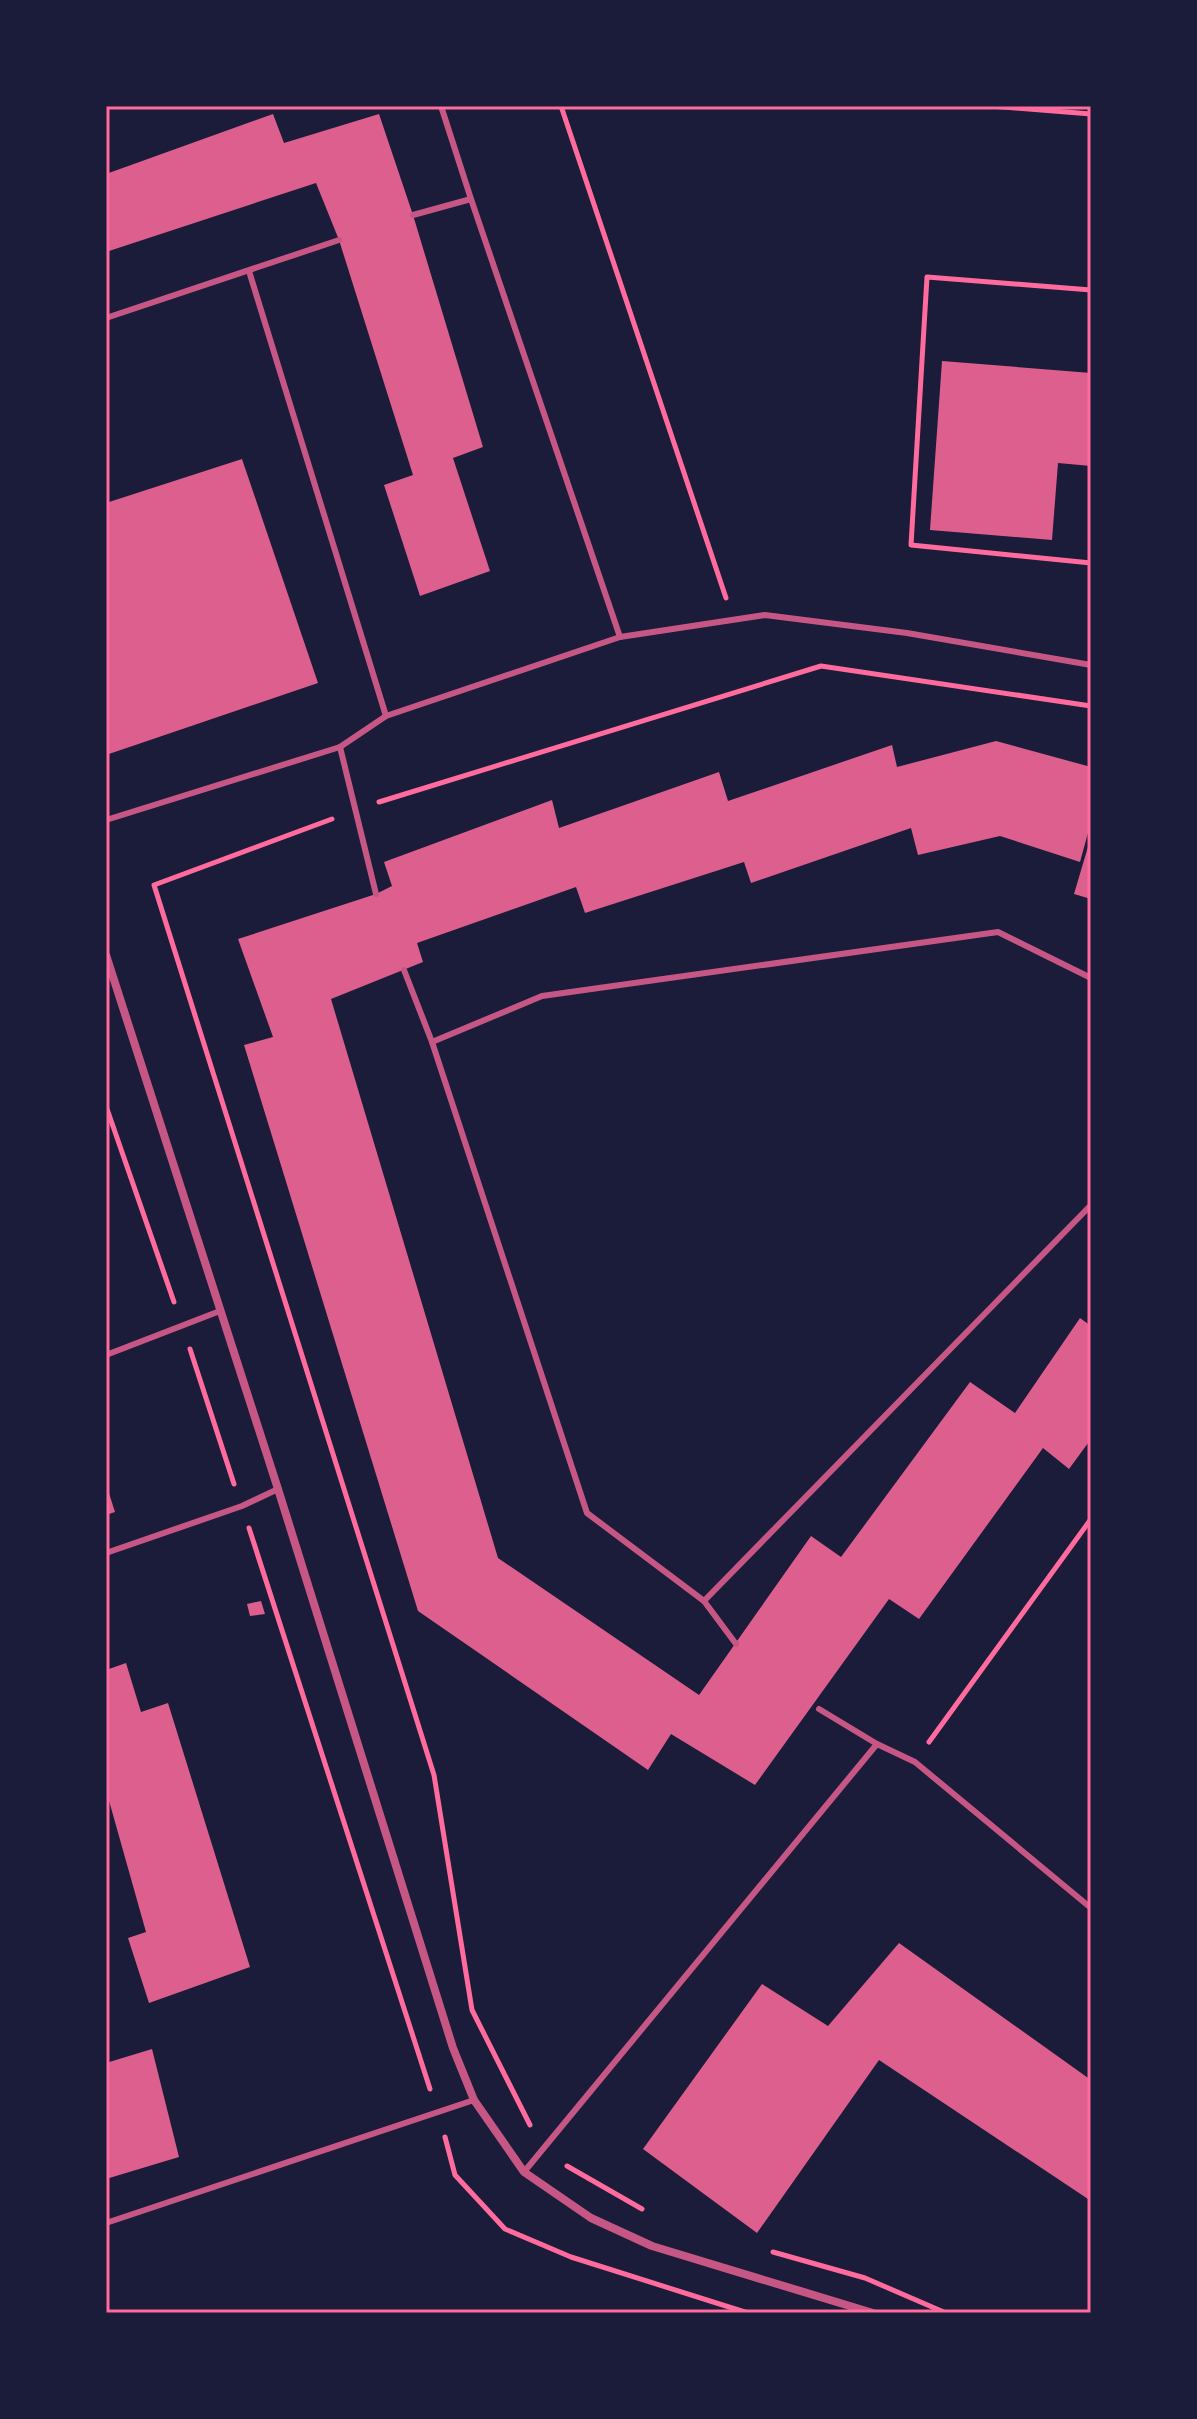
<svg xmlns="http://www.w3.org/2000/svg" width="1197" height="2419" viewBox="0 0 1197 2419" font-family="Inter,sans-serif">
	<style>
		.building { fill: #dd5f8e }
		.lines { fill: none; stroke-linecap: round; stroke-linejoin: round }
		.path { stroke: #ff6b9d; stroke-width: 5 }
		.service { stroke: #c65784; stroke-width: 6 }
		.minor { stroke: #c65784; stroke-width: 8 }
		.neatline { fill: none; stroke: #ff6b9d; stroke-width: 3 }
	</style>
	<rect width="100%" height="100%" fill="#1b1b3a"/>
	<g class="building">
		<path d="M273,114L284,143L379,114L413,215L483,447L453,458L490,571L420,596L384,485L413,475L339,240L316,183L106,252V174Z"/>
		<path d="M942,361L1091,373V466L1058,463L1052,540L930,530Z"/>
		<path d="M242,459L318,683L106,755V503Z"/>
		<path d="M996,741L1091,767V822L1080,862L1000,836L918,855L911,828L751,883L744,862L585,913L576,887L417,943L423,962L331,999L498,1558L699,1695L811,1536L841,1557L970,1382L1015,1413L1080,1318L1091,1326V1439L1069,1469L1043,1448L919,1619L889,1599L755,1785L671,1734L648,1770L418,1611L244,1045L273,1037L238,939L376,894L392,886L384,862L552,800L559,828L719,772L728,801L892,745L897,767Z"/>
		<path d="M1090,840H1091V899L1074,894Z"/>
		<path d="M106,1484L115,1512L106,1515Z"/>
		<path d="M261,1601L265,1614L250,1616L247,1604Z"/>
		<path d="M126,1663L141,1712L168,1703L250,1967L149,2003L128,1938L146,1932L106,1790V1670Z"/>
		<path d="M899,1943L1091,2080V2201L879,2060L757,2233L643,2149L762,1984L828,2026Z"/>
		<path d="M152,2049L179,2157L106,2179V2063Z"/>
	</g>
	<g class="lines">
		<g class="path">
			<path d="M561,106L726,598"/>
			<path d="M991,106L1091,114"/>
			<path d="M1091,290L927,277L911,545L1091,563"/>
			<path d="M379,802L821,666L1091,706"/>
			<path d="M332,819L154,885L434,1775L472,2010L530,2125"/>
			<path d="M106,1106L174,1302"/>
			<path d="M190,1349L234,1484"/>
			<path d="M249,1528L430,2089"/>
			<path d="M929,1742L1091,1519"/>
			<path d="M445,2137L455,2175L505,2229L571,2257L748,2313"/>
			<path d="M567,2166L642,2209"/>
			<path d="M773,2252L865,2278L946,2313"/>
		</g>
		<g class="service">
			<path d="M413,215L471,199"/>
			<path d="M249,271L386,716"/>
			<path d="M106,318L339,240"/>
			<path d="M620,637L765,615L907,633L1091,665"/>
			<path d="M340,747L376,894"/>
			<path d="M106,820L340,747L386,716L620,637L471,199L441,106"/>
			<path d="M404,970L432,1042"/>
			<path d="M106,1355L220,1311"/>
			<path d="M106,1553L242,1506L278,1489"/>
			<path d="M704,1601L1091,1205"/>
			<path d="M736,1644L704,1601L587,1513L432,1042L542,996L998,932L1091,978"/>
			<path d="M819,1709L877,1744"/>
			<path d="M524,2172L877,1744L915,1762L1091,1908"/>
			<path d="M106,2223L474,2100"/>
		</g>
		<path class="minor" d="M106,955L278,1489L453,2048L474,2100L524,2172L591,2218L652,2246L873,2313"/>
	</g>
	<rect width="1197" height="2419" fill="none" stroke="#1b1b3a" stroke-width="216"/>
	<rect x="108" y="108" width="981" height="2203" class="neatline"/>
</svg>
